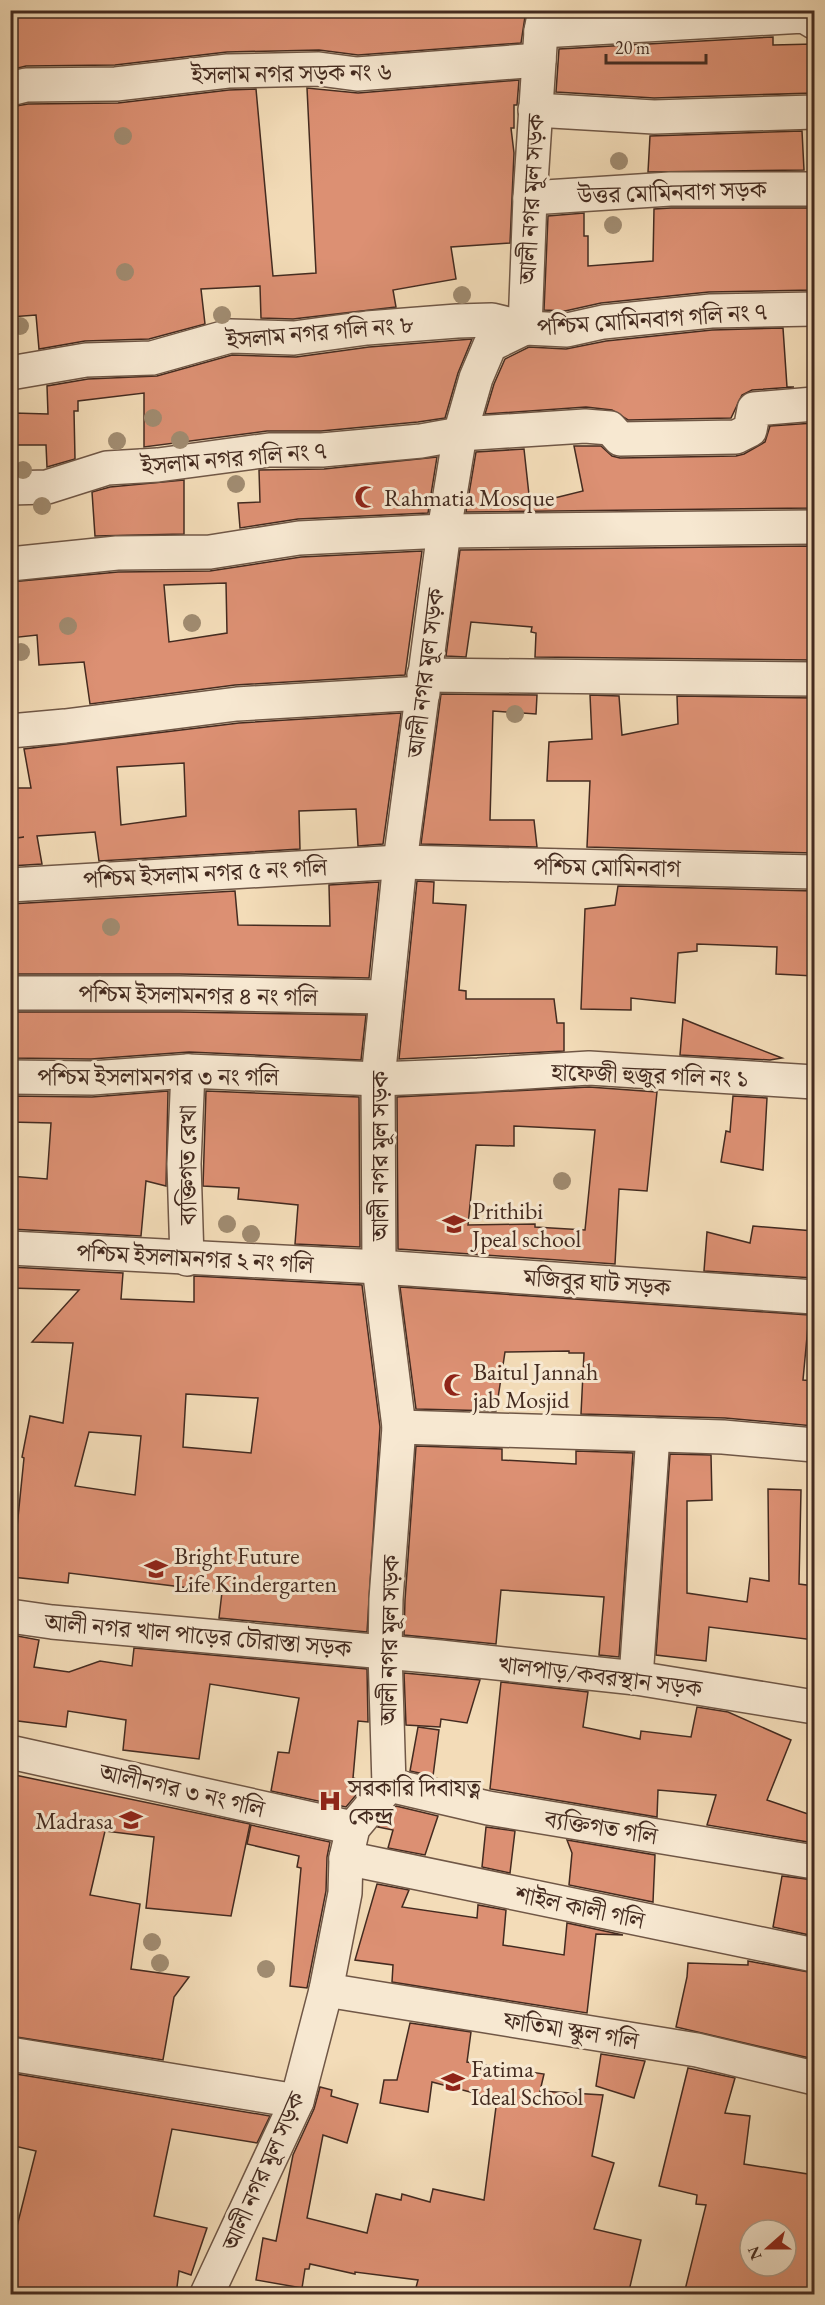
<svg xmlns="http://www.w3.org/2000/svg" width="825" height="2305" viewBox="0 0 825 2305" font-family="'EB Garamond','Noto Serif Bengali',serif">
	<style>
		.building { fill: #dc9073; stroke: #442b20; stroke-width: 1.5; fill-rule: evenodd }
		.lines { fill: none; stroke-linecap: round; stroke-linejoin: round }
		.minor-casing { stroke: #705746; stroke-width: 36 }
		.minor { stroke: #f7e8d1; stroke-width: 33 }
		.tree { fill: #a08b70 }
		.labels { text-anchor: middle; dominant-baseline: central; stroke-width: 6; stroke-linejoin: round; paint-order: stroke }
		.street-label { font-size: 24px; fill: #442b20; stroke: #f7e8d1 }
		.poi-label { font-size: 24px; fill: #442b20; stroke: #f7e8d1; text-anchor: start }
	</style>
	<rect width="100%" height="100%" fill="#f3dcb8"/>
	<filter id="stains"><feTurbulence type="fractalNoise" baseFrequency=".00333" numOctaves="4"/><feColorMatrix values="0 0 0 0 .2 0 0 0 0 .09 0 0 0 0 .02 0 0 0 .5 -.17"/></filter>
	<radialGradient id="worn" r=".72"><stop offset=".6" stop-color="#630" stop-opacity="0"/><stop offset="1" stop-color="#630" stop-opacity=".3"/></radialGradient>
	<g class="building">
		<path d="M10,10H526L521,43L358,55L319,50L227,52L115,65L26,66L10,70Z"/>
		<path d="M773,37V45L814,44V93L654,98L556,92L559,49Z"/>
		<path d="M519,80L517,105H514V128H511L514,153L510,243L451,247L456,279L393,290L396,307L293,319L261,318L260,286L201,289L205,324L149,339L85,341L39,349L36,315L10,317V107L28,104L118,103L229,90L256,89L273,276L316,273L307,88L358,93Z"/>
		<path d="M802,131L804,170L648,172L650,136Z"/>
		<path d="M671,208H811L812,254H814V290L709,292L601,303L565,311L544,310L548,216L584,213V236H588V266L653,261L654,209Z"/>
		<path d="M783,328L787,387H794L752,390L742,395L731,418L628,420L612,410L586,407L485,414L494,384L505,359L529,347L566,349L606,341L712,330Z"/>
		<path d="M472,339L458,373L445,418L418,422L321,431H267L144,447V393L78,401V411H74L75,459L47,467L46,445H14V413L48,414L47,386L88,379L157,376L232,355L296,357L369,347Z"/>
		<path d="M814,423V508L466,512L476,452L524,449L530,504L583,491L574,446H601L612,456L620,458L736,456L744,454L765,442L770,426Z"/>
		<path d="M437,457L428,513L298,519L240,528L238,503L260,502L259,470L324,469Z"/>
		<path d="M184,480V534L95,536L92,492L110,487Z"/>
		<path d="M814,546V660L535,657L536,633L531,632L532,627L471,622L466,657L446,656L460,550Z"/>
		<path d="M422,551L405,675L235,685L90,704L84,662L39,665L37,635L10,638V582L118,572L210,571L301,557ZM226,583L227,633L169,642L164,585Z"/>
		<path d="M441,694L537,695L536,714L493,711L490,820H534L537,847L421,844Z"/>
		<path d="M590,695L619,696L622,735L678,724L677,696L814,698V853L587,847L590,781H547L549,742L592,739Z"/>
		<path d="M401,713L383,844L358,846L356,809L299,811L300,849L99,861L95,832L37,836L42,864L10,866V839L24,837L16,838L14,788H31L24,749L239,723ZM184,763L186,816L121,825L117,767Z"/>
		<path d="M417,881L434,882L433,903L466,905L459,990L466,991V999H554L557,1023H564V1051L399,1059Z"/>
		<path d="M379,882L369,978L180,974H15V934H10V904L235,891L238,925L330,926L329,885Z"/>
		<path d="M618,886L814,891V976L776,974L777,947L697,944V951L678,953L675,1003L631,998V1010L581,1009L585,909L615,905Z"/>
		<path d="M10,1012H180L366,1015L361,1060L189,1052L91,1059L10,1058Z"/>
		<path d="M683,1019L715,1032L782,1058L770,1060L680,1055Z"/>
		<path d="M589,1087L657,1092L647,1191L619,1189L615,1264L398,1249L397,1097ZM514,1126L595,1130L585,1230L535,1227V1224L468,1225L476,1145L514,1146Z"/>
		<path d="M168,1091L166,1186L146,1181L141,1236L10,1229V1176L47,1179L51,1123L10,1122V1096L92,1097Z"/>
		<path d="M206,1091L359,1097L360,1247L295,1244L298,1205L238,1199L239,1188L203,1186Z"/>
		<path d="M733,1096L767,1098L763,1170L721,1162L726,1131L730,1132Z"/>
		<path d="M753,1226L814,1231V1278L704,1271L707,1232L750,1243Z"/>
		<path d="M10,1267L123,1273L121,1299L194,1302V1276L362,1285L380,1427L367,1632L219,1618L222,1592L69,1573L68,1583L12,1577L24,1458L22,1457L30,1416L63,1423L73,1343L32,1342L79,1290L10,1288ZM186,1394L258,1398L251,1453L183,1447ZM89,1432L141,1436L135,1495L75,1486Z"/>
		<path d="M400,1287L809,1315L803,1380L814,1381V1426L725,1418L581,1414L584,1353H569V1351L505,1352L496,1411L416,1409Z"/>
		<path d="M416,1446L502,1449V1460L576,1464V1451L633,1453L619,1657L599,1655L604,1597L501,1590L496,1644L404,1635L405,1600Z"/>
		<path d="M670,1454L711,1455L712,1500L687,1501V1593L747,1602L750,1578L769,1581L768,1489L801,1490L799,1584L814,1586V1640L709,1627L706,1661L656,1655Z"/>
		<path d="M12,1635L39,1640L34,1667L69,1672L100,1661L132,1666L134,1648L367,1669L368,1722L358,1721L353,1778L367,1782L346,1807L271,1791L278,1752L289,1753L299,1698L210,1684L199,1759L123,1750L126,1720L68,1711L66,1727L10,1720Z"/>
		<path d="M404,1673L480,1680L467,1723L441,1719L440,1727L406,1725Z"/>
		<path d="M501,1682L588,1692L583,1727L640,1739L641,1731L691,1737L697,1707L728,1712L791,1740L767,1800L814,1816V1843L707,1825L716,1795L658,1790L657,1817L490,1789Z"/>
		<path d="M418,1727L439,1730L433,1776L410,1771Z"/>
		<path d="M10,1774L250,1824L231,1916L146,1908L154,1837L105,1831L90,1895L140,1904L131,1969L189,1977L174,1997L163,2060L10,2036Z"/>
		<path d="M396,1806L438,1816L425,1855L388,1848L393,1830L378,1827Z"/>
		<path d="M251,1825L330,1842L327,1857L326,1891L307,1988L290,1986L301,1868L297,1867L299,1856L247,1844Z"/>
		<path d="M486,1827L515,1831L510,1873L482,1867Z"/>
		<path d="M567,1840L655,1855L653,1902L569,1885L572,1853Z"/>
		<path d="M782,1876L814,1880V1936L773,1927Z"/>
		<path d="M377,1884L409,1890L402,1907L477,1918L478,1905L506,1910L503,1945L564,1955L567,1923L623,1935L596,1934L587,2013L392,1982L393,1965L355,1960Z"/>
		<path d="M748,1961L814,1973V2059L676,2027L687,1977L688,1963L748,1965Z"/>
		<path d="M410,2023L471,2032L467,2062L544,2074L540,2091L603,2095L592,2156L614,2163L594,2229L641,2240L628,2295H414L418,2280L355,2272V2274L310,2264L309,2269H305L302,2288L256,2280L263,2238L276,2241L293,2155L314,2109L320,2087L332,2090L331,2096L358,2104L347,2143L323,2135L307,2218L367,2233L376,2194L401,2200L402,2194L430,2202L433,2189L484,2200L497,2099L432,2082L428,2112L380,2103L384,2080H397Z"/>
		<path d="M601,2054L645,2061L634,2098L596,2086Z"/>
		<path d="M688,2068L735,2078L725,2113L750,2116L744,2164L814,2175V2295H704L685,2290L706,2205L696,2204L697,2195L659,2186ZM750,2230H786V2266H750Z"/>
		<path d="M10,2073L270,2116L257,2143L172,2129L154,2216L207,2228L191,2275L179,2271L176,2295H10V2273L17,2247L12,2246L36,2151L10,2145Z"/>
	</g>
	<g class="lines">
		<g class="minor-casing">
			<g id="minor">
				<path d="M541,31L804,16L814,22"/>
				<path d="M10,89L26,85L116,84L228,71L319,69L357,74L539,60"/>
				<path d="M535,110L654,117L814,112"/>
				<path d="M530,198L670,189H814"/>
				<path d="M10,373L86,360L152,358L230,336L294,338L367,328L457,321L492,320L525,328L567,330L603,322L711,311L814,309"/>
				<path d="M10,488L47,487L107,468L158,465L269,450H322L421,441L460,434L585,426L610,428L620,439L736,437L750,430L754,409L814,404"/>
				<path d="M10,564L117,553L210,552L299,538L444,531L814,527"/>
				<path d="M424,675L814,679"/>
				<path d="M10,731L65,726L237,704L423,693"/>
				<path d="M10,885L400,862L814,872"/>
				<path d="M10,993H180L386,997"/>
				<path d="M10,1077L92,1078L188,1071L378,1079L478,1075L589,1068L814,1082"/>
				<path d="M10,1248L379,1267L814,1297"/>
				<path d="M187,1259L184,1164L188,1071"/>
				<path d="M399,1427L723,1437L814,1445"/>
				<path d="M10,1616L52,1622L440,1657L636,1678L814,1707"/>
				<path d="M636,1678L653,1435"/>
				<path d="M10,1752L353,1828"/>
				<path d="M389,1785L488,1808L814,1862"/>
				<path d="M346,1858L814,1955"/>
				<path d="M326,1990L697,2050L814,2078"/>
				<path d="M10,2054L297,2101"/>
				<path d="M207,2294L297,2101L326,1990L345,1893L346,1858L353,1828L389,1785L385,1652L386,1599L399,1427L379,1267L378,1079L400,862L444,531L460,434L476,378L490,345L525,328L530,198L541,31L545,10"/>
			</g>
		</g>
		<use href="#minor" class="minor"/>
	</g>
	<g class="tree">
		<circle cx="123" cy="136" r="9"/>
		<circle cx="619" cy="161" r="9"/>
		<circle cx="613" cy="225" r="9"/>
		<circle cx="125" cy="272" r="9"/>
		<circle cx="462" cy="295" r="9"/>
		<circle cx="222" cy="315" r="9"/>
		<circle cx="20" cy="326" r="9"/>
		<circle cx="153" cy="418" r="9"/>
		<circle cx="180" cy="440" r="9"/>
		<circle cx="117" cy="441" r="9"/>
		<circle cx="23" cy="470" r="9"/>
		<circle cx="236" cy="484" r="9"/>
		<circle cx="42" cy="506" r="9"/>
		<circle cx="192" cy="623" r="9"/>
		<circle cx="68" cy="626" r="9"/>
		<circle cx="21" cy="652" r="9"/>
		<circle cx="515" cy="714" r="9"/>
		<circle cx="111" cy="927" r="9"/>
		<circle cx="562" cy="1181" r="9"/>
		<circle cx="227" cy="1224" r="9"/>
		<circle cx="251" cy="1234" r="9"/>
		<circle cx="152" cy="1942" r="9"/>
		<circle cx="160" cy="1963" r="9"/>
		<circle cx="266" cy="1969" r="9"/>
	</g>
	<defs>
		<g id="mosque-bare" transform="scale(1.8)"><path d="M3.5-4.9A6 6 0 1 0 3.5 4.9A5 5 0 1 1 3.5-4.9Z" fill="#8f2418" stroke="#f7e8d1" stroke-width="2.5" paint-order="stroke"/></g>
		<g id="school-bare" transform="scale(1.8)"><path d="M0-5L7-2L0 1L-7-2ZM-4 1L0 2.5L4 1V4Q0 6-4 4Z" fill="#8f2418" stroke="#f7e8d1" stroke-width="2.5" paint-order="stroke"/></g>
		<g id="hospital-bare" transform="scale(1.8)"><path d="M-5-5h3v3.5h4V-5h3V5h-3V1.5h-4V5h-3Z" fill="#8f2418" stroke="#f7e8d1" stroke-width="2.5" paint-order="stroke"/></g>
	</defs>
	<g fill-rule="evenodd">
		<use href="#mosque-bare" x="366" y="497"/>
		<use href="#school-bare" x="454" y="1224"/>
		<use href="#mosque-bare" x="455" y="1385"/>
		<use href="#school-bare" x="156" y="1569"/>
		<use href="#hospital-bare" x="330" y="1801"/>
		<use href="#school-bare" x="131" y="1820"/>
		<use href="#school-bare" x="453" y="2082"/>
	</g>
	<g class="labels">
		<g class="street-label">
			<text transform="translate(292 73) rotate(-1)">ইসলাম নগর সড়ক নং ৬</text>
			<text transform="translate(672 192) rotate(-2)">উত্তর মোমিনবাগ সড়ক</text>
			<text transform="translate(531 199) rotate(-87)">আলী নগর মূল সড়ক</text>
			<text transform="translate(652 319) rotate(-4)">পশ্চিম মোমিনবাগ গলি নং ৭</text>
			<text transform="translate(320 332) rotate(-5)">ইসলাম নগর গলি নং ৮</text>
			<text transform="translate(234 458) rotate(-5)">ইসলাম নগর গলি নং ৭</text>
			<text transform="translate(425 673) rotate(-83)">আলী নগর মূল সড়ক</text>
			<text transform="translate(607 867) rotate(1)">পশ্চিম মোমিনবাগ</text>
			<text transform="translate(205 873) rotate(-3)">পশ্চিম ইসলাম নগর ৫ নং গলি</text>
			<text transform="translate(198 995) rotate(1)">পশ্চিম ইসলামনগর ৪ নং গলি</text>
			<text transform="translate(650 1075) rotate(2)">হাফেজী হুজুর গলি নং ১</text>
			<text x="158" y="1076">পশ্চিম ইসলামনগর ৩ নং গলি</text>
			<text transform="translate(379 1156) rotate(-90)">আলী নগর মূল সড়ক</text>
			<text transform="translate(187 1165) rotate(-90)">ব্যক্তিগত রেখা</text>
			<text transform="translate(195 1258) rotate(3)">পশ্চিম ইসলামনগর ২ নং গলি</text>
			<text transform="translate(597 1282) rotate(4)">মজিবুর ঘাট সড়ক</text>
			<text transform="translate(198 1635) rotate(5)">আলী নগর খাল পাড়ের চৌরাস্তা সড়ক</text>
			<text transform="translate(389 1640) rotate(-89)">আলী নগর মূল সড়ক</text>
			<text transform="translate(600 1676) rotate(7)">খালপাড়/কবরস্থান সড়ক</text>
			<text transform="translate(182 1790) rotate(13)">আলীনগর ৩ নং গলি</text>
			<text transform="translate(601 1827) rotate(9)">ব্যক্তিগত গলি</text>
			<text transform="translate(580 1907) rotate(12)">শাইল কালী গলি</text>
			<text transform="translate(571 2030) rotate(9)">ফাতিমা স্কুল গলি</text>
			<text transform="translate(263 2171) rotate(-66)">আলী নগর মূল সড়ক</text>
		</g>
		<g class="poi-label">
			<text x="384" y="497">Rahmatia Mosque</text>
			<text x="472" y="1210">Prithibi<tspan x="472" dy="28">Jpeal school</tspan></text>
			<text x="473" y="1371">Baitul Jannah<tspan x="473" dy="28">jab Mosjid</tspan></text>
			<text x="174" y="1555">Bright Future<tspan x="174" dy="28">Life Kindergarten</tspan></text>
			<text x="348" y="1787">সরকারি দিবাযত্ন<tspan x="348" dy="28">কেন্দ্র</tspan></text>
			<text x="113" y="1820" text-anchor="end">Madrasa</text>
			<text x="471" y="2068">Fatima<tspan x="471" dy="28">Ideal School</tspan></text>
		</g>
	</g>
	<rect width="825" height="2305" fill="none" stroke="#f3dcb8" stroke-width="36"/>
	<rect x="12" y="12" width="801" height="2281" fill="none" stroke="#442b20" stroke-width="3"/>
	<rect x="18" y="18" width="789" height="2269" fill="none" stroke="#442b20" stroke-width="1.5"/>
	<g transform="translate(768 2248) rotate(249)"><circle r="28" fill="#f7e8d1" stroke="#af9c8a" stroke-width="1.5"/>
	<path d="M0-4.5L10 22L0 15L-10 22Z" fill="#8f2418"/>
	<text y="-9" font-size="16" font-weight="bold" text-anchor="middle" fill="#442b20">N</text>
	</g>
	<path d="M606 54v9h100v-9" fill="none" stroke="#442b20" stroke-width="3"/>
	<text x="615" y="54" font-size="18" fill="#442b20" stroke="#f7e8d1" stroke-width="4.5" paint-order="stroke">20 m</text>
	<rect width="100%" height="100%" filter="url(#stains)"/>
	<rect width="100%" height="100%" fill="url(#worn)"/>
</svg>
